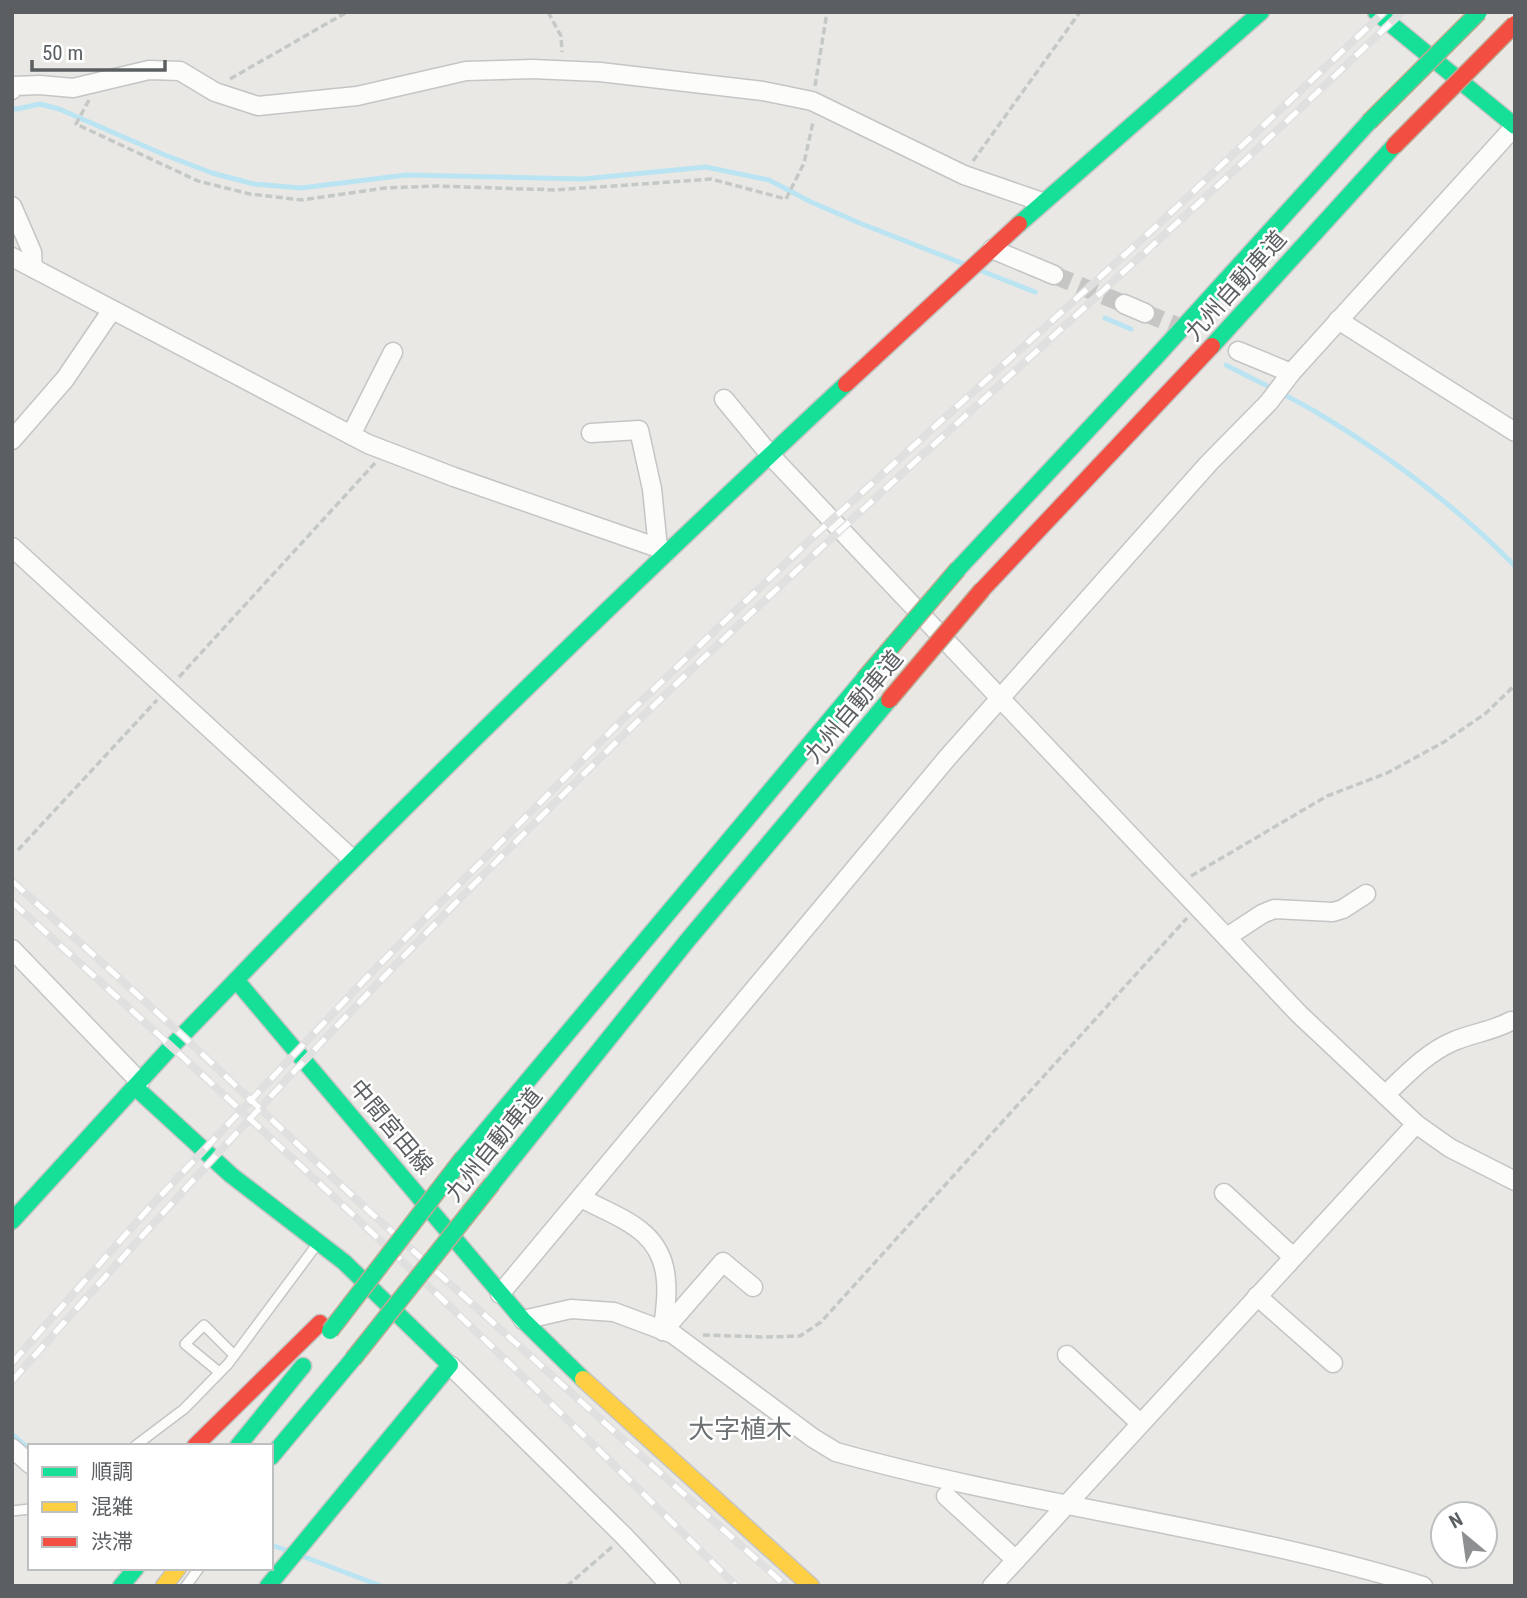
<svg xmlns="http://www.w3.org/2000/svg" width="1527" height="1598" viewBox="0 0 1527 1598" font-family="'Roboto Condensed','Noto Sans JP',sans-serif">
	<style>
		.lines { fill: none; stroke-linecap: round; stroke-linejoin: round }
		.stream { stroke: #bbe4f2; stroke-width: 5 }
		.street-tunnel { stroke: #c6c6c4; stroke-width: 18; stroke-dasharray: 18 9; stroke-linecap: butt }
		.lane-casing { stroke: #c4c5c5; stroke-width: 12 }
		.street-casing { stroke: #c4c5c5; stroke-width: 21 }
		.fast-casing { stroke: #c4c5c4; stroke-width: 19 }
		.slow-casing { stroke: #c4c5c4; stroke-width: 19 }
		.jam-casing { stroke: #c4c5c4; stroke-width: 19 }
		.path { stroke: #c5c9c6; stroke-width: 3.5; stroke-dasharray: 7 3.5; stroke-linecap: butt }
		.lane { stroke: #fcfcfb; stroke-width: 9 }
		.street { stroke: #fcfcfb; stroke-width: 18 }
		.fast { stroke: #16e098; stroke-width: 16 }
		.slow { stroke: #ffcf43; stroke-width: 16 }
		.jam { stroke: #f24e42; stroke-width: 16 }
		.rail-casing { stroke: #e1e0e0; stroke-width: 8 }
		.rail { stroke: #fff; stroke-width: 5; stroke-dasharray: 16; stroke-linecap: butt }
		.fast-bridge-casing { stroke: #bfaa95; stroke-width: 19; stroke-linecap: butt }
		.jam-bridge-casing { stroke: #bfaa95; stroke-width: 19; stroke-linecap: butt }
		.fast-bridge { stroke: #16e098; stroke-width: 16 }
		.jam-bridge { stroke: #f24e42; stroke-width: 16 }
		.labels { text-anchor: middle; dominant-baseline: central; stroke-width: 5; stroke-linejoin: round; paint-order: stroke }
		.street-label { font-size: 23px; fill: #5b5f62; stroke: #fff }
		.quarter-label { font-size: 26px; fill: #6c7174; stroke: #fff }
	</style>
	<rect width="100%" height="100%" fill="#eae8e5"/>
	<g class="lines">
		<g class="stream">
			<path d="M12,108L17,109L40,104L59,109L165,155L212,173L254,184L301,188L406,175L583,179L706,167L769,180L811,202L862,224L964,264"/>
			<path d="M979,270L1035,292"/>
			<path d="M1105,318L1131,329"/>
			<path d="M1226,365C1256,381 1287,395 1316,412C1388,455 1456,506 1515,566"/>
			<path d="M12,1434L30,1450"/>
			<path d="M271,1545L286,1550"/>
			<path d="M302,1556L381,1586"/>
		</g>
		<g class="street-tunnel">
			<path d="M1054,275L1124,304"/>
			<path d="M1145,313L1187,330"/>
		</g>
		<g class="lane-casing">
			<g id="lane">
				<path d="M219,1372L185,1344L204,1325L234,1355"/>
				<path d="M135,1446L184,1409L228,1364L318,1243"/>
				<path d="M12,1511L30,1509"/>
				<path d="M186,1586L199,1568"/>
			</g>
		</g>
		<g class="street-casing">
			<g id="street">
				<path d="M12,90L14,86L40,85L73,88L149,70L180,71L215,92L258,106L357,96L466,71L532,69L600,72L763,91L812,101L964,175L1042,202"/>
				<path d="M12,206L32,252L33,268"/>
				<path d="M992,249L1054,275"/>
				<path d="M12,257L368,444L454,477L667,551"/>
				<path d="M1124,304L1145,313"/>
				<path d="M1338,320L1515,432"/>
				<path d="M1238,351L1291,373"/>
				<path d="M724,399L771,456L1299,1014L1416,1124L1450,1148L1515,1181"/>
				<path d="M591,433L639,430L652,489L658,548"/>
				<path d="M351,435L393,352"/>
				<path d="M12,440L65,379L112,310"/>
				<path d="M12,547L352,859"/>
				<path d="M1227,937L1262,914L1274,909L1333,912L1343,909L1366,894"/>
				<path d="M12,949L140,1082"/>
				<path d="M1385,1095C1407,1074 1426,1053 1454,1041C1473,1033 1493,1031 1511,1021"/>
				<path d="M1224,1193L1293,1257"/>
				<path d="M581,1198C621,1219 663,1230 666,1281C668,1297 664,1315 663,1331"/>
				<path d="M500,1294L948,757L1208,464L1269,402L1291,373L1515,126"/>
				<path d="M1257,1296L1333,1363"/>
				<path d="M523,1320L571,1309L614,1312L673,1334L813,1438L836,1452C1029,1506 1231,1527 1423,1586"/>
				<path d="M663,1331L723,1262L753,1287"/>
				<path d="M1067,1355L1140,1423"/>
				<path d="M450,1365L624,1536L671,1586"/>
				<path d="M12,1448L30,1464"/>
				<path d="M946,1496L1016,1560"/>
				<path d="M992,1586L1416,1124"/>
			</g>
		</g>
		<g class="fast-casing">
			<g id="fast">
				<path d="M1376,12L1515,126"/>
				<path d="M1019,224L1261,12"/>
				<path d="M1212,346L1394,146"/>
				<path d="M958,569L1156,357L1369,122"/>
				<path d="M236,980C433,775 638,578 846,384"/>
				<path d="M135,1087L231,1175L344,1262L450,1365L268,1586"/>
				<path d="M463,1158L864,679"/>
				<path d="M492,1184L687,941L889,700"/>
				<path d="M12,1221L172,1046L236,980L523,1320L583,1379"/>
				<path d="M238,1446L303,1366"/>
				<path d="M271,1457L353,1359"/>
				<path d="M121,1586L136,1568"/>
			</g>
		</g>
		<g class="slow-casing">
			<g id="slow">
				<path d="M583,1379L811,1586"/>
				<path d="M164,1586L178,1568"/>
			</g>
		</g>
		<g class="jam-casing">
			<g id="jam">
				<path d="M846,384L1019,224"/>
				<path d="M982,590L1212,346"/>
				<path d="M195,1446L320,1323"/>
			</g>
		</g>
		<g class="path">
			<path d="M548,12L561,36L562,52"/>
			<path d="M230,79L347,12"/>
			<path d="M815,86L827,12"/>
			<path d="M89,100L76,124L198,181L250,194L302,200L385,188L436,186L556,190L711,179L786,199L804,163L813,122"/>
			<path d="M973,161L1080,12"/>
			<path d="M179,677L375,463"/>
			<path d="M18,850L157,700"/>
			<path d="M1191,876L1327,796L1387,773L1444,742L1486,713L1515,685"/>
			<path d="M703,1335L765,1337L800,1336L821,1322L1187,918"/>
			<path d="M567,1586L612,1547"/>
		</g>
		<use href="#lane" class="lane"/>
		<use href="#street" class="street"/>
		<use href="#fast" class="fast"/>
		<use href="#slow" class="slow"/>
		<use href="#jam" class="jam"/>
		<g class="rail-casing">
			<g id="rail">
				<path d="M12,881L182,1035L359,1202L786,1586"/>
				<path d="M12,902C259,1124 502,1351 736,1586"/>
				<path d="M12,1363L150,1207L372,972L629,713L815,535L1161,222L1384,12"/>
				<path d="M12,1381C214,1153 422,931 640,719C811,553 990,395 1166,233C1246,161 1324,86 1402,12"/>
			</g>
		</g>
		<use href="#rail" class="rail"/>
		<g class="fast-bridge-casing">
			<g id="fast-bridge">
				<path d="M1369,122L1479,12"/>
				<path d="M864,679L958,569"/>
				<path d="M330,1331L463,1158"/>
				<path d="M353,1359L492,1184"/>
			</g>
		</g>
		<g class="jam-bridge-casing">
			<g id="jam-bridge">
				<path d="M1394,146L1515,24"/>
				<path d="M889,700L982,590"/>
			</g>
		</g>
		<use href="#fast-bridge" class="fast-bridge"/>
		<use href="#jam-bridge" class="jam-bridge"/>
	</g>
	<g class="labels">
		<g class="street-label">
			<text transform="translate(1236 286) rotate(-48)">九州自動車道</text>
			<text transform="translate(854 707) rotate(-50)">九州自動車道</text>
			<text transform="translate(391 1127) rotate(50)">中間宮田線</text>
			<text transform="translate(494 1145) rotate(-51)">九州自動車道</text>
		</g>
		<g class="quarter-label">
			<text x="740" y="1429">大字植木</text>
		</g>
	</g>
	<rect width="1527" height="1598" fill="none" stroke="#5b5f62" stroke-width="28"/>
	<rect x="28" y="1444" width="245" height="126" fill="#ffffff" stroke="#bdbfc0" stroke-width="2"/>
	<rect x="42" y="1467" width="35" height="10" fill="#16e098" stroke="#bdbfc0" stroke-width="2"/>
	<text x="91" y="1479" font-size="21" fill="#5b5f62">順調</text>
	<rect x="42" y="1502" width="35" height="10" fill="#ffcf43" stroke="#bdbfc0" stroke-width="2"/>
	<text x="91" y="1514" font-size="21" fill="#5b5f62">混雑</text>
	<rect x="42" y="1537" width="35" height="10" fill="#f24e42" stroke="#bdbfc0" stroke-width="2"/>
	<text x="91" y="1549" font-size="21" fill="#5b5f62">渋滞</text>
	<g transform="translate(1464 1535) rotate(331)"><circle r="33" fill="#ffffff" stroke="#bdbfc0" stroke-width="2"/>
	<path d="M0-5L12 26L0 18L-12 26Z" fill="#8d8f90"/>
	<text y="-10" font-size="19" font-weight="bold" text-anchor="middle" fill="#5b5f62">N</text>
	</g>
	<path d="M32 60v10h133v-10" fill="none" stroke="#5b5f62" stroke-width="3.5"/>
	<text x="42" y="60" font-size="21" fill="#5b5f62" stroke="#ffffff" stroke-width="5" paint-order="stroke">50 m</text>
</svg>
